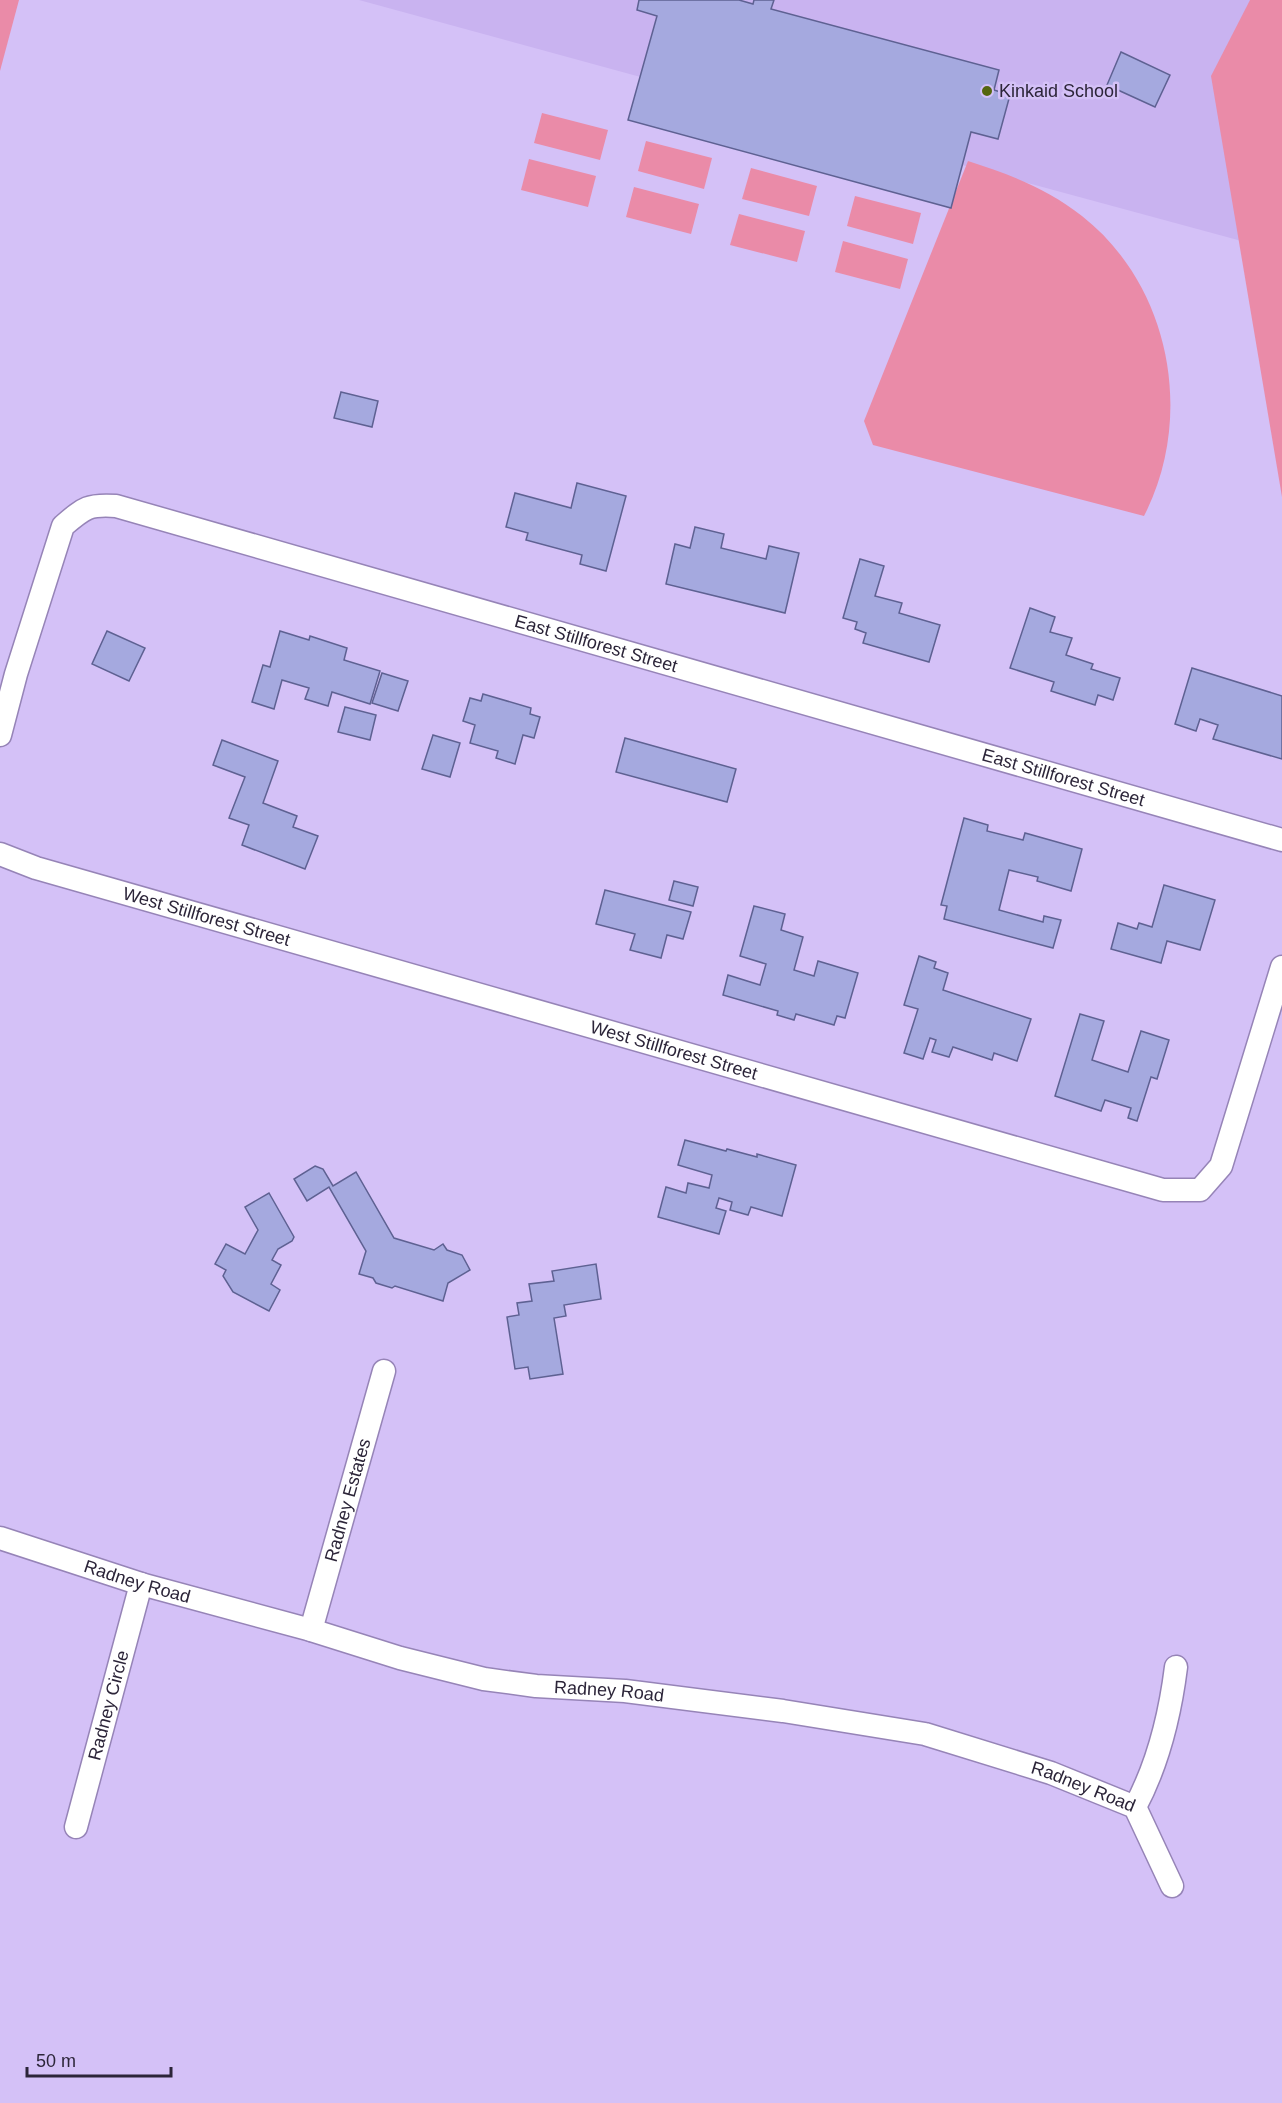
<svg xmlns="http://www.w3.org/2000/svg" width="1282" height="2103" viewBox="0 0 1282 2103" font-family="Arial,sans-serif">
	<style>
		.built { fill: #c9b3f0 }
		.green { fill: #ea8ba8 }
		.building { fill: #a5a9df; stroke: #5e6192; stroke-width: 1.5 }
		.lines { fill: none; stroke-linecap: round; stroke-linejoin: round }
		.street-casing { stroke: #9684b7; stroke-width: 25 }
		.street { stroke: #fff; stroke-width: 22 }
		.poi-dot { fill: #55660f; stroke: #d4c1f7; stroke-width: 2 }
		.labels { text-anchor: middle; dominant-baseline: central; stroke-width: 5; stroke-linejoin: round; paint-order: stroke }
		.poi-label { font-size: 18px; fill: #2c2539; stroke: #d4c1f7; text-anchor: start }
		.street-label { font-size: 18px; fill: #2c2539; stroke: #d4c1f7 }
	</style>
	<rect width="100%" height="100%" fill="#d4c1f7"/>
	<path class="built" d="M359,0H1282V252L1024,182Z"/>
	<g class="green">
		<path d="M0,0H19L0,71Z"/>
		<path d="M1250,0H1282V497L1211,76Z"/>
		<path d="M542,113L608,130L600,160L534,143Z"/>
		<path d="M646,141L712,158L704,189L638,171Z"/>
		<path d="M529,159L596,176L588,207L521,190Z"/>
		<path d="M968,161C1009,174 1048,189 1082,216C1171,286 1195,417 1144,516L873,445L864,421Z"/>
		<path d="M751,168L817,186L809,216L742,199Z"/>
		<path d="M634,187L699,204L691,234L626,217Z"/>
		<path d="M855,196L921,213L913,244L847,226Z"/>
		<path d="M739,214L805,231L797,262L730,245Z"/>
		<path d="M843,241L908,259L900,289L835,272Z"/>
	</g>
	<g class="building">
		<path d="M639,0H739L753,4L754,0H774L771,9L999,70L994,90L1010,95L998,139L971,132L951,208L628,120L657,16L637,10Z"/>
		<path d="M1121,52L1170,75L1155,107L1107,85Z"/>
		<path d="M341,392L378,401L372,427L334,418Z"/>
		<path d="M577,483L626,496L606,571L580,564L582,555L526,540L528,533L506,527L515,493L571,508Z"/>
		<path d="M695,527L724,534L721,548L766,559L769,546L799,553L785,613L666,584L675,544L690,548Z"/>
		<path d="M860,559L884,566L875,596L902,603L899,613L940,625L929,662L863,643L866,633L855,629L857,622L843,618Z"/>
		<path d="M1030,608L1055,617L1050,632L1072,638L1066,655L1093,664L1091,669L1120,678L1113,700L1098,695L1095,705L1051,691L1054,682L1010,668Z"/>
		<path d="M107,631L145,648L129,681L92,664Z"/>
		<path d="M280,631L309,640L310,636L347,648L344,660L380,671L370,704L332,692L328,706L305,699L309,688L282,680L274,709L252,702L263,665L270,667Z"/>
		<path d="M1192,668L1282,696V759L1213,739L1218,725L1200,719L1196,731L1175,724Z"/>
		<path d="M382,673L408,681L398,711L372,703Z"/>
		<path d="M483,694L531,708L530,714L540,717L534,738L523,735L515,764L496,758L498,751L470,743L475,725L463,721L470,698L481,701Z"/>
		<path d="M345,707L376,715L370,740L338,732Z"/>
		<path d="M433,735L460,743L450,777L422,769Z"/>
		<path d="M625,738L736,769L727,802L616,772Z"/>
		<path d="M222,740L278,761L263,803L297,816L293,827L318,836L305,869L242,845L249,825L229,818L245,777L213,765Z"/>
		<path d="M964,818L988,825L987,831L1023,840L1025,833L1082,849L1071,891L1037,881L1038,877L1009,870L999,910L1043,922L1044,916L1061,920L1053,948L944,919L947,906L941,905Z"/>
		<path d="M674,881L698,887L693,906L669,900Z"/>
		<path d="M1164,885L1215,900L1200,950L1167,941L1161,963L1111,949L1118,923L1137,929L1139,923L1152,927Z"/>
		<path d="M605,890L691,912L683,939L667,935L661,958L630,950L635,934L596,924Z"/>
		<path d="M754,906L785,914L781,930L803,937L794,970L814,976L818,961L858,973L845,1018L837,1016L834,1025L796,1014L794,1020L777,1015L778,1011L723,995L728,975L760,985L766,964L740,956Z"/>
		<path d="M919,956L936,962L934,968L948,973L943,990L1031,1019L1017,1061L994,1053L992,1060L953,1047L949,1057L932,1052L936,1040L930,1038L923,1059L904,1053L918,1009L904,1005Z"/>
		<path d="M1080,1014L1104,1021L1092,1060L1128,1072L1141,1031L1169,1040L1157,1079L1151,1077L1137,1121L1128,1118L1131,1108L1105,1100L1101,1111L1055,1096Z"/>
		<path d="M685,1140L726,1151L727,1149L757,1157V1154L796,1165L782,1216L751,1207L748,1215L730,1210L732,1202L719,1198L716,1208L726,1211L719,1234L658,1217L666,1187L686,1193L688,1183L709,1188L712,1175L678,1165Z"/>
		<path d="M315,1166L323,1169L333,1186L356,1172L394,1238L434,1250L443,1244L447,1250L462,1255L470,1270L448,1283L443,1301L395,1286L392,1288L376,1283L373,1278L359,1274L366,1251L329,1187L307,1201L294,1179Z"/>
		<path d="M269,1193L294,1237L292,1241L278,1249L272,1260L281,1265L271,1284L280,1290L269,1311L233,1292L223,1276L226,1270L215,1264L226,1244L245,1254L258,1230L245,1207Z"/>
		<path d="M596,1264L601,1299L564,1305L566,1316L554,1318L563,1374L530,1379L528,1367L515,1369L507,1317L519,1315L517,1303L532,1301L529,1284L554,1281L552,1271Z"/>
	</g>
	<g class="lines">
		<g class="street-casing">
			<g id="street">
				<path id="s1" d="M0,735L16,674L63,526C84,508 88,504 116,506L1282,840"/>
				<path id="s2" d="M0,854L36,868L1163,1190H1200L1221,1166L1282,967"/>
				<path id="s3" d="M0,1538L141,1584L311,1630L400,1658L484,1679L536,1686L625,1691L783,1711L925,1734L1051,1773L1135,1807L1172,1886"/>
				<path id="s4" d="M311,1630L384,1371"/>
				<path d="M1135,1807C1158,1764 1170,1715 1176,1667"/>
				<path id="s5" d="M76,1827L141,1584"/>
			</g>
		</g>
		<use href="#street" class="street"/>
	</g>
	<circle class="poi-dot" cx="987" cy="91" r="6"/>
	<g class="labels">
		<g class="poi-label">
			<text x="999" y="91">Kinkaid School</text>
		</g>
		<g class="street-label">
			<text stroke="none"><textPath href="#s1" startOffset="777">East Stillforest Street</textPath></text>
			<text stroke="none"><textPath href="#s1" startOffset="1263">East Stillforest Street</textPath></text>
			<text stroke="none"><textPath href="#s2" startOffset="216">West Stillforest Street</textPath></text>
			<text stroke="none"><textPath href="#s2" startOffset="702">West Stillforest Street</textPath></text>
			<text stroke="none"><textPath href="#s4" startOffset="135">Radney Estates</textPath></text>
			<text stroke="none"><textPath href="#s3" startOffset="144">Radney Road</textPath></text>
			<text stroke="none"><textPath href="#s3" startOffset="630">Radney Road</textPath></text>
			<text stroke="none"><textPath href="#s5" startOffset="126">Radney Circle</textPath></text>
			<text stroke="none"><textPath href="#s3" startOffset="1116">Radney Road</textPath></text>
		</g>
	</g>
	<path d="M27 2067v9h144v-9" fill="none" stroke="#2c2539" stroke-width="3"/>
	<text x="36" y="2067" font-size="18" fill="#2c2539" stroke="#d4c1f7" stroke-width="4.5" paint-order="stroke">50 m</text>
</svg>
